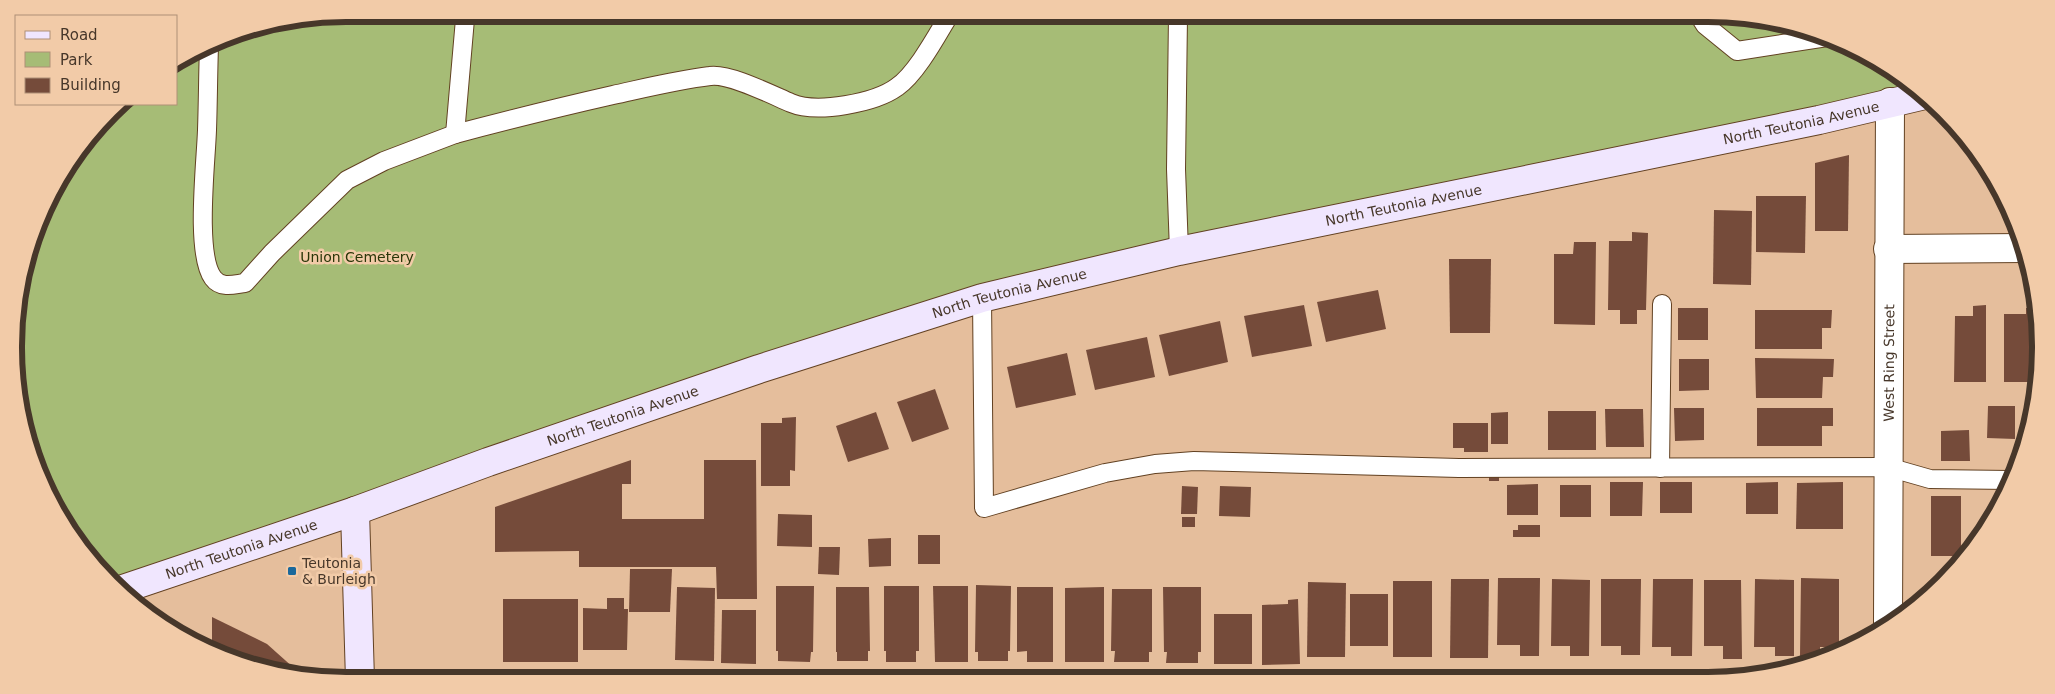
<svg xmlns="http://www.w3.org/2000/svg" width="2055" height="694" viewBox="0 0 2055 694" font-family="'DejaVu Sans',sans-serif">
	<style>
		.green { fill: #a6bc76 }
		.building { fill: #754b3a }
		.lines { fill: none; stroke-linecap: round; stroke-linejoin: round }
		.lane-casing { stroke: #624122; stroke-width: 20 }
		.street-casing { stroke: #624122; stroke-width: 30 }
		.secondary-casing { stroke: #624122; stroke-width: 30 }
		.lane { stroke: #fff; stroke-width: 18 }
		.street { stroke: #fff; stroke-width: 28 }
		.secondary { stroke: #f0e6fe; stroke-width: 28 }
		.poi-dot { fill: #1a689b; stroke: #f2cba8; stroke-width: 2 }
		.labels { text-anchor: middle; dominant-baseline: central; stroke-width: 5; stroke-linejoin: round; paint-order: stroke }
		.street-label { font-size: 14px; fill: #47372a; stroke: #f2cba8 }
		.park-label { font-size: 14px; fill: #2a3609; stroke: #f2cba8 }
		.poi-label { font-size: 14px; fill: #47372a; stroke: #f2cba8; text-anchor: start }
		.rim { fill: none; stroke: #47372a; stroke-width: 6 }
	</style>
	<rect width="100%" height="100%" fill="#e5be9c"/>
	<path class="green" d="M1708,14L1794,25L1855,48L1911,82L1925,95L1179,251L111,582L70,532L25,433L14,369L17,304L48,199L83,144L120,104H176V66L220,39L282,20Z"/>
	<g class="building">
		<path d="M1849,155L1848,231H1815V163Z"/>
		<path d="M1756,196H1806L1805,253L1756,252Z"/>
		<path d="M1714,210L1752,211L1751,285L1713,284Z"/>
		<path d="M1632,232L1648,233L1646,310H1637V324H1620V310H1608L1609,241H1632Z"/>
		<path d="M1574,242H1596L1595,325L1554,324V254H1573Z"/>
		<path d="M1449,259H1491L1490,333H1450Z"/>
		<path d="M1378,290L1386,329L1326,342L1317,302Z"/>
		<path d="M1304,305L1312,346L1252,357L1244,316Z"/>
		<path d="M1986,305V382H1954L1955,316H1973V306Z"/>
		<rect x="1678" y="308" width="30" height="32"/>
		<path d="M2026,308H2039L2041,369L2038,382H2004V314H2026Z"/>
		<path d="M1755,310H1832L1831,328H1822V349H1755Z"/>
		<path d="M1220,321L1228,362L1169,376L1159,335Z"/>
		<path d="M1147,337L1155,377L1095,390L1086,350Z"/>
		<path d="M1067,353L1076,395L1016,408L1007,367Z"/>
		<path d="M1755,358L1834,359L1833,377H1823L1822,398H1756Z"/>
		<path d="M1679,359H1709V390L1679,391Z"/>
		<path d="M935,389L949,429L912,442L897,402Z"/>
		<path d="M1988,406H2015V439L1987,438Z"/>
		<path d="M1674,408H1704V440L1675,441Z"/>
		<path d="M1757,408H1833V426H1822V446H1757Z"/>
		<path d="M1605,409H1643L1644,447H1606Z"/>
		<rect x="1548" y="411" width="48" height="39"/>
		<path d="M876,412L889,449L848,462L836,426Z"/>
		<path d="M1508,412V444H1491V413Z"/>
		<path d="M796,417L795,471L790,470V486H761V423H782V418Z"/>
		<path d="M1453,423H1488V452H1464V448H1453Z"/>
		<path d="M1969,430L1970,461H1941V431Z"/>
		<path d="M631,460V484H622V519H704V460H756L757,599H717L716,567H579V551L495,552V507Z"/>
		<rect x="1489" y="477" width="10" height="4"/>
		<path d="M1610,482H1643L1642,516H1610Z"/>
		<rect x="1660" y="482" width="32" height="31"/>
		<path d="M1778,482V514H1746V483Z"/>
		<path d="M1843,482V529H1796L1797,483Z"/>
		<path d="M1538,484V515H1507V485Z"/>
		<rect x="1560" y="485" width="31" height="32"/>
		<path d="M1182,486L1198,487L1197,514H1181Z"/>
		<path d="M1220,486L1251,487L1250,517L1219,516Z"/>
		<rect x="1931" y="496" width="30" height="60"/>
		<path d="M1993,498H2003L1993,518Z"/>
		<path d="M778,514L812,515V547L777,546Z"/>
		<rect x="1182" y="517" width="13" height="10"/>
		<path d="M1518,525H1540V537H1513V530H1518Z"/>
		<rect x="918" y="535" width="22" height="29"/>
		<path d="M891,538V566L869,567L868,539Z"/>
		<path d="M819,547H840L839,575L818,574Z"/>
		<path d="M630,569H672L670,612H629Z"/>
		<path d="M1498,578H1540L1539,656H1520V645H1497Z"/>
		<path d="M1801,578L1839,579V647H1820V656H1800Z"/>
		<path d="M1451,579H1489L1488,658H1450Z"/>
		<path d="M1552,579L1590,580L1589,656H1570V646H1551Z"/>
		<path d="M1601,579H1641L1640,655H1621V646H1601Z"/>
		<path d="M1653,579H1693L1692,656H1671V647H1652Z"/>
		<path d="M1755,579L1794,580V656H1775V647H1754Z"/>
		<path d="M1933,579H1943L1933,591Z"/>
		<path d="M1704,580H1741L1742,659H1723V646H1704Z"/>
		<rect x="1393" y="581" width="39" height="76"/>
		<path d="M1308,582L1346,583L1345,657H1307Z"/>
		<path d="M976,585L1011,586L1010,651H1008V661H978V652H975Z"/>
		<path d="M776,586H814L813,652H811L810,662L778,661V651H776Z"/>
		<path d="M884,586H919V651H916V662H886V651H884Z"/>
		<path d="M933,586H968V662H935Z"/>
		<path d="M677,587L715,588L714,661L675,660Z"/>
		<path d="M836,587H869L870,651H868V661H837V652H836Z"/>
		<path d="M1017,587H1053V662H1027V651L1017,652Z"/>
		<path d="M1104,587V662H1065V588Z"/>
		<path d="M1163,587H1201V652H1198V663H1166L1167,652H1164Z"/>
		<path d="M1112,589H1152V652H1149V662H1114L1115,651H1111Z"/>
		<rect x="1350" y="594" width="38" height="52"/>
		<path d="M607,598H624V609H628L627,650H583V608L607,609Z"/>
		<rect x="503" y="599" width="75" height="63"/>
		<path d="M1298,599L1300,664L1262,665V605L1288,604V600Z"/>
		<path d="M722,610H756V664L721,663Z"/>
		<rect x="1214" y="614" width="38" height="50"/>
		<path d="M212,617L267,644L295,669L297,674L261,669L212,647Z"/>
	</g>
	<g class="lines">
		<g class="lane-casing">
			<g id="lane">
				<path d="M1698,14L1705,25L1737,51L1827,37"/>
				<path d="M1178,16L1176,169L1179,251"/>
				<path d="M465,19L455,134C508,120 560,107 613,95C645,88 677,80 710,76C729,73 772,95 791,103C817,114 875,103 897,87C916,74 936,37 948,17"/>
				<path d="M209,46C208,74 208,102 207,130C206,162 195,254 213,278C221,289 235,284 245,283L272,253L347,180L384,161L455,134"/>
				<path d="M982,298L984,508L1105,473L1155,464L1194,461L1459,468L1888,467L1930,479L2010,480"/>
				<path d="M1660,468L1662,304"/>
			</g>
		</g>
		<g class="street-casing">
			<g id="street">
				<path d="M1888,249L2025,248"/>
				<path id="s1" d="M1888,624L1890,102"/>
			</g>
		</g>
		<g class="secondary-casing">
			<g id="secondary">
				<path d="M355,511L360,680"/>
				<path id="s2" d="M120,590L355,511L488,462L759,369L982,298L1179,251L1819,120L1925,95"/>
			</g>
		</g>
		<use href="#lane" class="lane"/>
		<use href="#street" class="street"/>
		<use href="#secondary" class="secondary"/>
	</g>
	<rect class="poi-dot" x="287" y="566" width="10" height="10" rx="2.5"/>
	<g class="labels">
		<g class="street-label">
			<text stroke="none"><textPath href="#s2" startOffset="1748">North Teutonia Avenue</textPath></text>
			<text stroke="none"><textPath href="#s2" startOffset="1342">North Teutonia Avenue</textPath></text>
			<text stroke="none"><textPath href="#s2" startOffset="938">North Teutonia Avenue</textPath></text>
			<text stroke="none"><textPath href="#s1" startOffset="261">West Ring Street</textPath></text>
			<text stroke="none"><textPath href="#s2" startOffset="532">North Teutonia Avenue</textPath></text>
			<text stroke="none"><textPath href="#s2" startOffset="128">North Teutonia Avenue</textPath></text>
		</g>
		<g class="park-label">
			<text x="357" y="257">Union Cemetery</text>
		</g>
		<g class="poi-label">
			<text x="302" y="563">Teutonia<tspan x="302" dy="16">&amp; Burleigh</tspan></text>
		</g>
	</g>
	<path d="M0 0H2055V694H0ZM346 22H1708A324 324 0 0 1 2032 346V348A324 324 0 0 1 1708 672H346A324 324 0 0 1 22 348V346A324 324 0 0 1 346 22Z" fill="#f2cba8" fill-rule="evenodd"/>
	<path class="rim" d="M346 22H1708A324 324 0 0 1 2032 346V348A324 324 0 0 1 1708 672H346A324 324 0 0 1 22 348V346A324 324 0 0 1 346 22Z"/>
	<rect x="15" y="15" width="162" height="90" fill="#f2cba8" stroke="#ae9076"/>
	<rect x="25" y="31" width="25" height="8" fill="#f0e6fe" stroke="#ae9076"/>
	<text x="60" y="40" font-size="15" fill="#47372a">Road</text>
	<rect x="25" y="52" width="25" height="15" fill="#a6bc76" stroke="#ae9076"/>
	<text x="60" y="65" font-size="15" fill="#47372a">Park</text>
	<rect x="25" y="78" width="25" height="15" fill="#754b3a" stroke="#ae9076"/>
	<text x="60" y="90" font-size="15" fill="#47372a">Building</text>
</svg>
